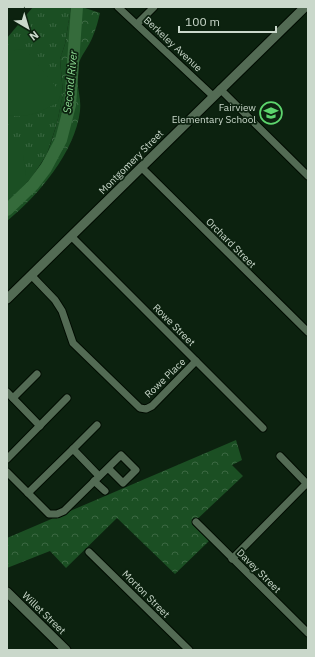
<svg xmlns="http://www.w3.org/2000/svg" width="315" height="657" viewBox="0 0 315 657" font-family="'IBM Plex Sans',sans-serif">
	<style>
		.forest { fill: url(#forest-crowns) }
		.park { fill: url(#park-tufts) }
		.pitch { fill: #1b4f23 }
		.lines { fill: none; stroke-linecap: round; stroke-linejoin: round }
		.river { stroke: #356b3b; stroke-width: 12 }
		.minor-casing { stroke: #000b00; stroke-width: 9 }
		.tertiary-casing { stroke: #000b00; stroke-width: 11 }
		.minor { stroke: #536b54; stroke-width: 7 }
		.tertiary { stroke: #536b54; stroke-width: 9 }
		.labels { text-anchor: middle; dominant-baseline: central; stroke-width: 3.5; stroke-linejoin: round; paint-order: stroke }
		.street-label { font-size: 10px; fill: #cad8cb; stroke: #0c220f }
		.poi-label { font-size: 10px; fill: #cad8cb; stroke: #0c220f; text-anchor: end }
		.water-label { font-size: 11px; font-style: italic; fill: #91de97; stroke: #0c220f }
	</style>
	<defs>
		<pattern id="forest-crowns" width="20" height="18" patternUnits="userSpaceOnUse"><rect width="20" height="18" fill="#1b4f23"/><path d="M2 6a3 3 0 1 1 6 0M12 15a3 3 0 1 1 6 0" fill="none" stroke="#3b6842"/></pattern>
		<pattern id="park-tufts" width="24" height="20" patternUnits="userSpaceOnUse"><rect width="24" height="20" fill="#1b4f23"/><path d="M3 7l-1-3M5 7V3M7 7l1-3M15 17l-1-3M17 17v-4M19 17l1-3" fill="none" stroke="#3b6842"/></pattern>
	</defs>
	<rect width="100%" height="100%" fill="#0c220f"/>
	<g class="forest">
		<path d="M71,7H82L100,13C98,21 96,29 93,36C89,47 80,56 78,66C74,81 82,96 80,111C75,152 38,196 7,221V204L32,177L47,155L57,123L63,94L60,59L65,44Z"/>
		<path d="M236,440L242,460L232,465L243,476L192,524L209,541L175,574L117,518L66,568L50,551L7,568V538Z"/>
	</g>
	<path class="park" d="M33,7H71L65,44L60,59L63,94L57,123L47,154L32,177L7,204V38Z"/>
	<g class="pitch">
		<path d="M25,49L61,93L58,102C42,112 26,119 7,115V59L15,50Z"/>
		<path d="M7,140L23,155L26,175L7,195Z"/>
	</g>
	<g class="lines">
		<path class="river" d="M7,210L33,185L46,168L61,140L70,105L77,7"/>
		<g class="minor-casing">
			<g id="minor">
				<path d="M118,7L213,96"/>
				<path d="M137,24L154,7"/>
				<path d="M220,89L308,176"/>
				<path d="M141,167L308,332"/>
				<path d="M71,236L263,428"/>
				<path d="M31,275L55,300L62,311L73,343L140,408L146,409L152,406L196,361"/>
				<path d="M7,392L40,426"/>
				<path d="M13,398L37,374"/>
				<path d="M73,449L97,425"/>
				<path d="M280,456L308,485"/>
				<path d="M7,459L67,398"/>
				<path d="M7,472L49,514H57L64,511L121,455L136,470L123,483L108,468"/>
				<path d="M94,481L105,491"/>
				<path d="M28,493L73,449L99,476"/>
				<path d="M196,522L308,633"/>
				<path d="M89,552L189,650"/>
				<path d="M232,559L306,484"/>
			</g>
		</g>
		<g class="tertiary-casing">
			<g id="tertiary">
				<path d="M7,299L305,7"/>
				<path d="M7,592L66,650"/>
			</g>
		</g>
		<use href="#minor" class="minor"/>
		<use href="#tertiary" class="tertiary"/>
	</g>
	<defs>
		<g id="school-ring" transform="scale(1.15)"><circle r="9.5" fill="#0c220f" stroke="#5dd56d" stroke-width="1.5"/><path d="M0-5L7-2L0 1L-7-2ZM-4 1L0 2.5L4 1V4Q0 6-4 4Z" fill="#5dd56d"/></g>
	</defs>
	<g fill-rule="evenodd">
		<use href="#school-ring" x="271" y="113"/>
	</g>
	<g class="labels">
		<g class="street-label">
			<text transform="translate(173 44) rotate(43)">Berkeley Avenue</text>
			<text transform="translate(131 162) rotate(-45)">Montgomery Street</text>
			<text transform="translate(231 243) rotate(45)">Orchard Street</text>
			<text transform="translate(174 325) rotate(45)">Rowe Street</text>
			<text transform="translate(165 378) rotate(-44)">Rowe Place</text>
			<text transform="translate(259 571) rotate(45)">Davey Street</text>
			<text transform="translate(146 594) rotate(45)">Morton Street</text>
			<text transform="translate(44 613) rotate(44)">Willet Street</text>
		</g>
		<g class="poi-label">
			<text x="256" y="107">Fairview<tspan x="256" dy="12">Elementary School</tspan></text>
		</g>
		<g class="water-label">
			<text transform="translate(70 82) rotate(-84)">Second River</text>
		</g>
	</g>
	<rect width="315" height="657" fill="none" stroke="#cad8cb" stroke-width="16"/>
	<g transform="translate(28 28) rotate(142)" stroke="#0c220f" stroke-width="3" paint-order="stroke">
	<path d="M0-3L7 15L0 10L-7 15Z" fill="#cad8cb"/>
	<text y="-6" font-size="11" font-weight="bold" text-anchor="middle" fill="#cad8cb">N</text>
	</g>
	<path d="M179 26v6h97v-6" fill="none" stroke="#cad8cb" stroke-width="2"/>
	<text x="185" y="26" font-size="12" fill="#cad8cb" stroke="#0c220f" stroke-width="3" paint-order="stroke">100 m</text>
</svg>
